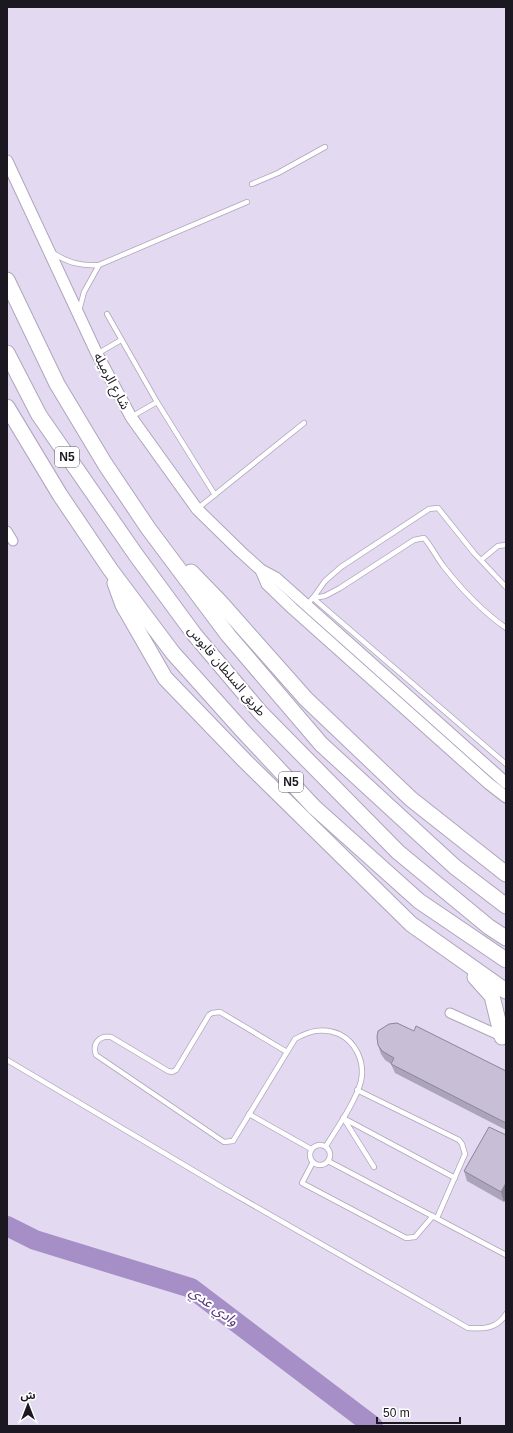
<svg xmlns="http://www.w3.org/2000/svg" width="513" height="1433" viewBox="0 0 513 1433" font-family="Helvetica,'Noto Sans Arabic',sans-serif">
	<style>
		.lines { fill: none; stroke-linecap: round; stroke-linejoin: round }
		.river { stroke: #a68ec7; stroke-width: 20 }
		.service-casing { stroke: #aea5bb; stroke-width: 6 }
		.minor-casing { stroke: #aea5bb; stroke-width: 11 }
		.tertiary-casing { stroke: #aea5bb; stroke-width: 13 }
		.trunk-casing { stroke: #aea5bb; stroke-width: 17 }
		.service { stroke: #fff; stroke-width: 4.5 }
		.minor { stroke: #fff; stroke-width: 9 }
		.tertiary { stroke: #fff; stroke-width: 11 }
		.trunk { stroke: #fff; stroke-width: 15 }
		.wall { fill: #aca4b8 }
		.shaded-wall { fill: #8c8696 }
		.building { fill: #c8bfd6; stroke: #8c8696 }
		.labels { text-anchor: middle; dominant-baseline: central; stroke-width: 4; stroke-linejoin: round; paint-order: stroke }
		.shield { fill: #fff; stroke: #605d64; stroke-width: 1 }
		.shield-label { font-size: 12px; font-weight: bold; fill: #1c1821 }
		.street-label { font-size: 13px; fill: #1c1821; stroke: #fff }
		.water-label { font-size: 14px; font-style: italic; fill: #553379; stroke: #fff }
	</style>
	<rect width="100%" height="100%" fill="#e3d9f1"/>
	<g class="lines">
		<path class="river" d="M7,1226L35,1240L191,1288L373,1426"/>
		<g class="service-casing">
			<g id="service">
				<path d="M252,184L278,173L325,147"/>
				<path d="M53,253C69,263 80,266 99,265L247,202"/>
				<path d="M79,311L84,292L99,265"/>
				<path d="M107,314L157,402L215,495"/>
				<path d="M97,354L121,340"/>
				<path d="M131,417L157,402"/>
				<path d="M197,509L304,423"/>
				<path d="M481,560L498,546L506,545"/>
				<path d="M313,598L506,764"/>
				<path d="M313,598L325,596L340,588L414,540L424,538C432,547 436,557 444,567C462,590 482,611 506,628"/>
				<path d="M306,605L313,598L325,581L341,567L429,509L438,508L474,553L506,587"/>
				<path d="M287,1052L220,1012L212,1013L209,1015L176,1070L172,1072L168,1071L111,1037C99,1035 92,1044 96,1055L224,1142L233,1141L295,1039C309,1031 323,1027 339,1034C356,1042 365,1062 361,1081C356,1101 337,1128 326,1146"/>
				<path d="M7,1060L218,1185L468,1328C484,1329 497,1329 506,1314"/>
				<path d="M357,1090L459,1140L462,1144L465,1154L437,1218"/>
				<path d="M249,1114L311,1149"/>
				<path d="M343,1118L455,1178"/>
				<path d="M344,1119L374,1167"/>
				<circle cx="320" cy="1155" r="10"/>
				<path d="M328,1161L506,1255"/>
				<path d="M313,1162L302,1183L406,1238L415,1237L433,1216"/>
			</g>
		</g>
		<g class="minor-casing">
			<g id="minor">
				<path d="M7,531L13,541"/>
				<path d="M450,1013L503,1037"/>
			</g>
		</g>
		<g class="tertiary-casing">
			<g id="tertiary">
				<path d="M7,161L97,354L131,417L197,509L241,552L261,570L276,578L506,783"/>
				<path d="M261,570L267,584L293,609L488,783L506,797"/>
			</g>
		</g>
		<g class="trunk-casing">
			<g id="trunk">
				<path d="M7,280L57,384L105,464L148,528L228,635L321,744L455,867L506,906"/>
				<path d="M7,353L39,415L136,555L194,634L260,712L398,852L489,927L506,938"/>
				<path d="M7,407L60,495L110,569L173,653L242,730L314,807L419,901L506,960"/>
				<path d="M191,572L221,603L306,699L411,799L506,874"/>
				<path d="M115,583L123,605L165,678L245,761L411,924L506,991"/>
				<path d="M475,977L492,996L502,1037"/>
			</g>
		</g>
		<use href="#service" class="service"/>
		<use href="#minor" class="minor"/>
		<use href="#tertiary" class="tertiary"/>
		<use href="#trunk" class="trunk"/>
	</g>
	<g class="wall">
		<path d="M414,1031L506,1071V1130L395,1073L391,1064L385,1060L381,1054L378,1045Z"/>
		<path d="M506,1135V1198L504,1202L467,1181L464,1171Z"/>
	</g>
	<path class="shaded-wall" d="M506,1183V1198L504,1202L501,1192Z"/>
	<g class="building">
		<path d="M397,1023L414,1031L416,1026L506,1071V1123L391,1064L394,1058L382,1051L378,1045L377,1037L378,1031L389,1024Z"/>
		<path d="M489,1127L506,1135V1183L501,1192L464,1171Z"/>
	</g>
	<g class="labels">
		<g class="shield">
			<rect x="55" y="447" width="24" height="20" rx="3"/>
			<rect x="279" y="772" width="24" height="20" rx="3"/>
		</g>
		<g class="shield-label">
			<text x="67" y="457">N5</text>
			<text x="291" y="782">N5</text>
		</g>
		<g class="street-label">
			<text transform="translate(112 381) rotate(62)">شارع الرميله</text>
			<text transform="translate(227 671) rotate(50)">طريق السلطان قابوس</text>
		</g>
		<g class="water-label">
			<text transform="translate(214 1306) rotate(36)">وادي عدي</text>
		</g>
	</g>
	<rect width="513" height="1433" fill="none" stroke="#1c1821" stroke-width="16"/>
	<g transform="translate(28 1405)" stroke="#ffffff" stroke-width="3" paint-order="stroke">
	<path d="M0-3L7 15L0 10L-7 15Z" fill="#1c1821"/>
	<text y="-6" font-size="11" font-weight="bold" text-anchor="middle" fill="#1c1821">ش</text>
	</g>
	<path d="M377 1417v6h83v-6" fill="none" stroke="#1c1821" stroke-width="2"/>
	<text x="383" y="1417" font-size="12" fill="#1c1821" stroke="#ffffff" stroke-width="3" paint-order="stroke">50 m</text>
</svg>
